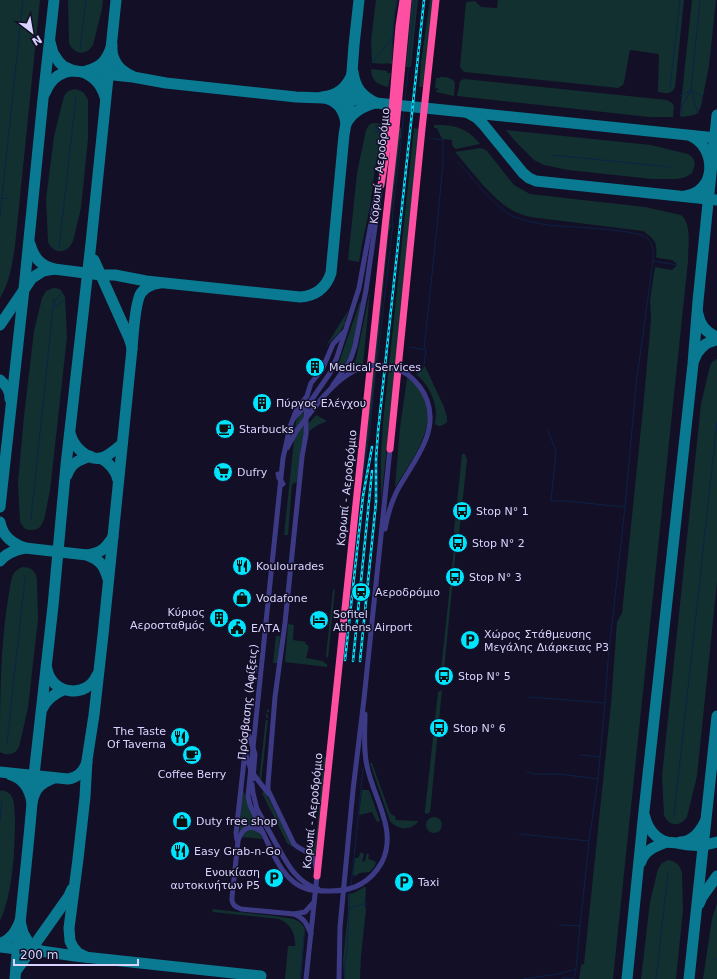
<svg xmlns="http://www.w3.org/2000/svg" width="717" height="979" viewBox="0 0 717 979" font-family="'DejaVu Sans',sans-serif">
	<style>
		.green { fill: #12302f }
		.lines { fill: none; stroke-linecap: round; stroke-linejoin: round }
		.stream { stroke: #0c2248; stroke-width: 1 }
		.taxiway { stroke: #0a7a92; stroke-width: 11 }
		.minor { stroke: #3d3a85; stroke-width: 5 }
		.highway { stroke: #ff4fa3; stroke-width: 7 }
		.rail-casing { stroke: #00e5ff; stroke-width: 2.5 }
		.rail { stroke: #130f26; stroke-width: 1; stroke-dasharray: 3; stroke-linecap: butt }
		.minor-bridge { stroke: #3d3a85; stroke-width: 5 }
		.labels { text-anchor: middle; dominant-baseline: central; stroke-width: 3; stroke-linejoin: round; paint-order: stroke }
		.street-label { font-size: 11px; fill: #d9d4ff; stroke: #130f26 }
		.poi-label { font-size: 11px; fill: #d9d4ff; stroke: #130f26; text-anchor: start }
	</style>
	<rect width="100%" height="100%" fill="#130f26"/>
	<g class="green">
		<path d="M0,0H40L15,246C12,265 10,282 0,298Z"/>
		<path d="M68,0H103L102,9L93,45C86,56 74,55 69,43Z"/>
		<path d="M376,0H397L393,28L392,64L385,63V64L372,63V62L371,40Z"/>
		<path d="M412,0H418L411,67H406Z"/>
		<path d="M430,0H434L428,58L423,87H419L421,62Z"/>
		<path d="M498,0H684L675,87C672,95 666,93 658,92L659,54L630,50L624,82L623,85L618,88L464,72L460,67L466,2L475,1L481,7L497,8Z"/>
		<path d="M692,0H716L709,66L701,106L698,113L694,115L682,117L680,116V113Z"/>
		<path d="M371,69L387,71V73H391L388,87C377,84 372,82 371,69Z"/>
		<path d="M440,77C446,77 452,77 455,83L454,96L436,92V90H438L439,89L435,88L436,78H439Z"/>
		<path d="M464,79L667,100L672,103L674,106L673,117H649L457,96L460,81Z"/>
		<path d="M75,89L81,91L84,93L88,100V139L81,208L73,241C68,254 54,255 48,242L46,199L54,136L64,96L68,91Z"/>
		<path d="M373,123L385,124L375,168L370,207L362,244L359,262L348,260L357,173L366,130L369,125Z"/>
		<path d="M434,125C455,125 466,127 480,144L456,149C452,147 452,144 452,140L442,139L437,128H434Z"/>
		<path d="M399,128H401V138L400,139L390,222C392,226 390,228 389,232C388,234 388,237 388,240L376,363H373Z"/>
		<path d="M414,128L419,129L381,504V455L383,423Z"/>
		<path d="M506,130L651,145L688,154L693,158L695,164L692,173L686,177L677,179H652L568,170L544,165L534,160L515,141Z"/>
		<path d="M480,148L484,149L487,151L514,185L530,194L645,207L681,215C692,223 688,248 688,261L613,979H579L581,965L584,964L611,704L617,622L622,613L643,409L651,320L650,300L655,267L672,270L676,266L677,264L672,260L658,258L656,257C658,242 654,239 643,231L546,219C537,218 527,217 518,213C496,205 471,170 455,152Z"/>
		<path d="M53,288H56L61,290L65,297L67,337L50,491L44,520L40,527L37,529L33,530H28L24,528L20,522L18,483L24,416L34,331L42,298L46,291Z"/>
		<path d="M370,291L363,365L348,371L356,359Z"/>
		<path d="M360,302H363L351,354L341,369L338,368V365Z"/>
		<path d="M349,309L345,321L346,322L340,332L326,346Z"/>
		<path d="M717,359V582L697,776L687,817C680,827 669,827 664,815L662,776L701,404L710,366L712,362Z"/>
		<path d="M425,366L444,407C445,412 448,416 447,422C443,425 440,428 435,424C435,421 436,418 436,415C436,400 428,384 417,375Z"/>
		<path d="M372,371H376L363,478L358,500Z"/>
		<path d="M407,378C451,408 416,454 396,486L395,487L400,428Z"/>
		<path d="M304,409L303,415L304,430V438L301,447L297,482L294,483L292,485L288,535H284L296,421Z"/>
		<path d="M316,415L327,421L318,425L309,431V423Z"/>
		<path d="M462,454H465L467,460L459,534L455,533L454,531Z"/>
		<path d="M454,548H456L443,680L440,679Z"/>
		<path d="M22,567C31,567 35,570 37,579L38,619L28,708L19,747C15,755 7,756 0,752C0,699 0,645 9,593C10,587 11,578 14,573C16,570 19,569 22,567Z"/>
		<path d="M333,589L335,590L328,658L326,656Z"/>
		<path d="M288,624L294,625L293,640L306,642L305,644L308,645V647H309L306,658L323,661V662L327,664V667L285,662Z"/>
		<path d="M276,636H280L278,663H273Z"/>
		<path d="M442,690L431,803L430,812L427,814L425,813V811L438,692Z"/>
		<path d="M267,709L269,710V712H267V714L268,715V718H266V720H268L261,782L259,780Z"/>
		<path d="M324,757H327L316,859L309,850L313,846L316,839Z"/>
		<path d="M370,763H372L390,813L392,815L395,816L396,820L417,821L418,822C410,831 398,830 390,821Z"/>
		<path d="M2,790C6,791 10,793 12,797C15,803 14,811 15,818C15,848 13,894 0,921V791Z"/>
		<path d="M243,790L258,827C250,825 244,826 239,833Z"/>
		<path d="M362,790H369L380,821L377,822L372,812L359,815Z"/>
		<path d="M264,792H265L294,847L291,846L287,843L262,793Z"/>
		<circle cx="434" cy="825" r="8"/>
		<path d="M253,829L259,832L263,839L241,837L247,830Z"/>
		<path d="M361,852L364,854L362,862L365,861L367,853L369,855L368,859L372,860L376,862L375,866L370,872L359,873L356,876L353,875L355,858H358Z"/>
		<path d="M668,860C676,861 680,865 682,873L683,910L676,979H641L650,902L658,869L662,863Z"/>
		<path d="M364,887H366L365,904L366,909L361,956L360,979H344L343,960L348,913V894L354,893Z"/>
		<path d="M717,903V979H703L712,919Z"/>
		<path d="M212,909L275,916L294,919L300,922L304,927L305,930L301,979H285L288,946H295C296,934 290,923 279,919L213,912Z"/>
	</g>
	<g class="lines">
		<g class="stream">
			<path d="M700,0L691,90L703,97"/>
			<path d="M393,36L395,11L398,0"/>
			<path d="M80,49L86,0"/>
			<path d="M370,65L393,37L392,54"/>
			<path d="M670,87L680,0"/>
			<path d="M691,91L698,113"/>
			<path d="M680,96L691,90L682,106L681,115"/>
			<path d="M374,131L379,132L376,125"/>
			<path d="M379,132L383,139L387,125"/>
			<path d="M552,155L670,167"/>
			<path d="M458,162C473,178 496,209 515,217C526,221 537,223 548,225C566,227 637,229 647,238C654,243 653,253 653,261"/>
			<path d="M2,198L9,199"/>
			<path d="M0,215L23,0"/>
			<path d="M59,248L76,96"/>
			<path d="M54,301L56,300L61,293"/>
			<path d="M54,307L65,300"/>
			<path d="M409,347L426,350L424,365L416,375"/>
			<path d="M424,350L437,227L443,162V140L430,138"/>
			<path d="M377,364L392,232L393,227L392,221L394,201L400,152L415,0"/>
			<path d="M363,476L370,430L376,367"/>
			<path d="M625,507L636,385L653,261L677,265"/>
			<path d="M31,519L54,299"/>
			<path d="M529,697L605,703L608,660L625,507L566,501H551L556,452L548,430"/>
			<path d="M7,743L25,578"/>
			<path d="M580,755L600,757L605,703"/>
			<path d="M527,772L535,774H559L598,779L600,757"/>
			<path d="M674,816L717,422"/>
			<path d="M0,820L2,802"/>
			<path d="M520,834L589,841L598,779"/>
			<path d="M351,887L363,769"/>
			<path d="M350,908L363,904H367"/>
			<path d="M560,925L580,926L589,842"/>
			<path d="M714,959H717"/>
			<path d="M562,978H574L576,970"/>
			<path d="M300,979L304,934"/>
			<path d="M345,979V960L347,952L350,890"/>
			<path d="M523,979L558,974L576,969L580,926"/>
			<path d="M656,979L668,873"/>
		</g>
		<g class="taxiway">
			<path d="M50,42L53,53L59,62L63,66L74,71L133,77L166,83L296,97L350,99L376,103L717,138"/>
			<path d="M86,71C102,67 107,60 112,45C111,59 119,70 132,76"/>
			<path d="M353,72C355,88 362,96 376,103C364,106 352,112 346,124C344,109 337,100 322,97C338,95 347,88 353,72Z"/>
			<path d="M45,93C57,61 96,65 105,97"/>
			<path d="M468,113L477,118L483,124L523,173L529,178L536,181L717,200"/>
			<path d="M685,196C717,192 717,148 691,136"/>
			<path d="M30,244C34,258 40,265 54,269"/>
			<path d="M94,260L129,338L131,344L132,349C133,337 135,302 141,293C145,287 153,284 160,283"/>
			<path d="M698,314C700,326 707,333 717,337"/>
			<path d="M0,325L32,278L43,271L54,269L101,275H115L146,281L300,297C315,296 326,288 331,273L344,135L350,99L354,45L359,0"/>
			<path d="M694,360C698,349 706,342 717,340"/>
			<path d="M0,380C6,385 10,390 10,399"/>
			<path d="M70,433C73,446 87,461 102,458C110,455 116,449 122,444"/>
			<path d="M100,458C109,462 116,471 118,480"/>
			<path d="M67,475C71,463 79,460 90,456"/>
			<path d="M0,507L24,289L43,99L54,0"/>
			<path d="M0,522C3,537 12,543 25,548"/>
			<path d="M87,555C101,553 105,549 113,537"/>
			<path d="M0,561C6,553 15,550 25,548L87,555C100,560 104,565 108,579"/>
			<path d="M47,669C52,695 87,699 97,675"/>
			<path d="M42,709C46,700 54,694 63,690"/>
			<path d="M0,772L68,779C77,778 84,771 87,762"/>
			<path d="M11,775C25,779 30,790 32,803C35,788 40,784 54,778"/>
			<path d="M645,817C647,828 656,839 667,842C670,843 673,842 676,843C685,845 696,846 705,845C709,844 713,843 717,842"/>
			<path d="M680,842C692,842 700,832 705,822"/>
			<path d="M641,862C644,850 656,846 667,842"/>
			<path d="M699,904L702,897L717,876"/>
			<path d="M0,944C11,939 16,932 20,921L23,933L30,945L39,950"/>
			<path d="M0,947L17,949L41,951L75,956L261,976"/>
			<path d="M86,957L78,953L73,947L70,941L69,928L78,859L85,797L87,760L94,715L103,635L132,349"/>
			<path d="M16,971L69,896L72,889"/>
			<path d="M15,979C20,911 30,843 34,775L53,606L66,465L91,243L116,0"/>
			<path d="M627,979L644,811L693,364L698,301L717,115"/>
			<path d="M689,979L717,716"/>
		</g>
		<g class="minor">
			<path d="M333,385L348,364L351,358L355,346L366,290L380,192"/>
			<path d="M294,418L308,403"/>
			<path d="M287,448L297,430"/>
			<path d="M385,529C387,517 391,504 396,493C410,465 440,435 427,400C423,389 416,381 407,374"/>
			<path d="M254,672L255,665"/>
			<path d="M246,755C251,774 257,779 269,794"/>
			<path d="M252,784L253,793L257,809"/>
			<path d="M262,832C250,823 242,828 238,841L232,897C231,904 235,907 241,909L294,914L305,912L314,902"/>
			<path d="M263,833L250,805L248,796L283,458L290,427L296,411L307,396L311,383L322,370L333,344L344,332"/>
			<path d="M237,840L236,833L245,752"/>
			<path d="M361,884C370,879 377,871 382,862C398,830 373,797 367,766C363,749 365,731 365,714"/>
			<path d="M294,914C305,919 306,923 311,934"/>
			<path d="M306,979L317,876C316,866 316,856 305,851C301,849 298,848 294,844L268,790V784L275,697L285,623L302,457C303,450 305,442 306,434C307,424 304,415 308,405L330,373L337,357L346,329L359,288L376,196L381,185"/>
			<path d="M339,979L340,927L353,790L364,699L390,449"/>
		</g>
		<g class="highway">
			<path d="M381,185L391,123L399,26L403,0"/>
			<path d="M390,449L422,129L436,0"/>
			<path d="M317,876L385,227L396,128L408,0"/>
		</g>
		<g class="rail-casing">
			<g id="rail">
				<path d="M345,660L363,496L372,447"/>
				<path d="M353,661L372,471"/>
				<path d="M360,661L376,502V459L378,432L424,0"/>
			</g>
		</g>
		<use href="#rail" class="rail"/>
		<g class="minor-bridge">
			<path d="M297,430C325,394 356,345 407,374"/>
			<path d="M278,474L279,478L283,484"/>
			<path d="M249,736L255,754L253,779"/>
			<path d="M257,809C263,820 269,831 275,842C286,861 295,882 318,889"/>
			<path d="M263,833C273,853 283,882 307,889C314,891 321,891 329,891C340,891 351,890 361,884"/>
		</g>
	</g>
	<defs>
		<g id="building-disc" transform="scale(1)"><circle r="9.5" fill="#00e5ff" stroke="#130f26"/><path d="M-4-6H4V6H1V3H-1V6H-4ZM-2.5-4.3h1.7v1.8h-1.7ZM.8-4.3h1.7v1.8H.8ZM-2.5-1h1.7V.8h-1.7ZM.8-1h1.7V.8H.8Z" fill="#111"/></g>
		<g id="cafe-disc" transform="scale(1)"><circle r="9.5" fill="#00e5ff" stroke="#130f26"/><path d="M-5.5-4.5H6V0H3Q3 3.5 0 3.5H-2.5Q-5.5 3.5-5.5 0ZM3-3.2v2h1.7v-2ZM-6 4.5H4V6H-6Z" fill="#111"/></g>
		<g id="supermarket-disc" transform="scale(1)"><circle r="9.5" fill="#00e5ff" stroke="#130f26"/><path d="M-6-5.5h2.5l.6 2H6L4.5 2H-2.5L-4.4-4H-6ZM-1.5 3.2a1.3 1.3 0 1 0 .1 0ZM3 3.2a1.3 1.3 0 1 0 .1 0Z" fill="#111"/></g>
		<g id="bus-disc" transform="scale(1)"><circle r="9.5" fill="#00e5ff" stroke="#130f26"/><path d="M-5-6H5V4H4V6H2V4H-2V6H-4V4H-5ZM-3.5-4V0h7V-4ZM-3.5 1.2v1.5H-2V1.2ZM2 1.2v1.5H3.5V1.2Z" fill="#111"/></g>
		<g id="restaurant-disc" transform="scale(1)"><circle r="9.5" fill="#00e5ff" stroke="#130f26"/><path d="M-5-6h1v4h1v-4h1v4h1v-4h1v5L-1.5 .5V6h-2V.5L-5-1ZM5-6V6H3V1.5H1.5Q1.5-4 5-6Z" fill="#111"/></g>
		<g id="station-disc" transform="scale(1)"><circle r="9.5" fill="#00e5ff" stroke="#130f26"/><path d="M-3-6H3Q5-6 5-4V2Q5 4 3 4L4.5 6H3L1.5 4h-3L-3 6H-4.5L-3 4Q-5 4-5 2V-4Q-5-6-3-6ZM-3.5-4v3h7v-3ZM-3.5 1v1.5H-2V1ZM2 1v1.5H3.5V1Z" fill="#111"/></g>
		<g id="shop-disc" transform="scale(1)"><circle r="9.5" fill="#00e5ff" stroke="#130f26"/><path d="M-5-2.5h2.3a2.7 3.5 0 0 1 5.4 0H5L5.5 6h-11ZM-1.5-2.5h3a1.5 2.3 0 0 0-3 0Z" fill="#111"/></g>
		<g id="hotel-disc" transform="scale(1)"><circle r="9.5" fill="#00e5ff" stroke="#130f26"/><path d="M-6-4.5h1.5V1H6V5H4.5V3h-9V5H-6ZM-4 0a1.8 1.8 0 1 1 3.6 0ZM.5 0V-2.5h3Q6-2.5 6 0Z" fill="#111"/></g>
		<g id="civic-disc" transform="scale(1)"><circle r="9.5" fill="#00e5ff" stroke="#130f26"/><path d="M-.6-6.5H3V-4.5H.6V-3L4-1V1h2V6H-6V1h2V-1L-.6-3ZM-1.2 2.5V6h2.4V2.5Z" fill="#111"/></g>
		<g id="parking-disc" transform="scale(1)"><circle r="9.5" fill="#00e5ff" stroke="#130f26"/><path d="M-3.5-5.5H1a3.5 3.5 0 0 1 0 7H-1V5.5H-3.5ZM-1-3.4V-.6H.8a1.4 1.4 0 0 0 0-2.8Z" fill="#111"/></g>
	</defs>
	<g fill-rule="evenodd">
		<use href="#building-disc" x="315" y="367"/>
		<use href="#building-disc" x="262" y="403"/>
		<use href="#cafe-disc" x="225" y="429"/>
		<use href="#supermarket-disc" x="223" y="472"/>
		<use href="#bus-disc" x="462" y="511"/>
		<use href="#bus-disc" x="458" y="543"/>
		<use href="#restaurant-disc" x="242" y="566"/>
		<use href="#bus-disc" x="455" y="577"/>
		<use href="#station-disc" x="361" y="592"/>
		<use href="#shop-disc" x="242" y="598"/>
		<use href="#building-disc" x="219" y="618"/>
		<use href="#hotel-disc" x="319" y="620"/>
		<use href="#civic-disc" x="237" y="628"/>
		<use href="#parking-disc" x="470" y="640"/>
		<use href="#bus-disc" x="444" y="676"/>
		<use href="#bus-disc" x="439" y="728"/>
		<use href="#restaurant-disc" x="180" y="737"/>
		<use href="#cafe-disc" x="192" y="755"/>
		<use href="#shop-disc" x="182" y="821"/>
		<use href="#restaurant-disc" x="180" y="851"/>
		<use href="#parking-disc" x="274" y="878"/>
		<use href="#parking-disc" x="404" y="882"/>
	</g>
	<g class="labels">
		<g class="street-label">
			<text transform="translate(380 166) rotate(-84)">Κορωπί - Αεροδρόμιο</text>
			<text transform="translate(347 488) rotate(-84)">Κορωπί - Αεροδρόμιο</text>
			<text transform="translate(248 702) rotate(-84)">Πρόσβασης (Αφίξεις)</text>
			<text transform="translate(313 811) rotate(-84)">Κορωπί - Αεροδρόμιο</text>
		</g>
		<g class="poi-label">
			<text x="329" y="367">Medical Services</text>
			<text x="276" y="403">Πύργος Ελέγχου</text>
			<text x="239" y="429">Starbucks</text>
			<text x="237" y="472">Dufry</text>
			<text x="476" y="511">Stop N° 1</text>
			<text x="472" y="543">Stop N° 2</text>
			<text x="256" y="566">Koulourades</text>
			<text x="469" y="577">Stop N° 3</text>
			<text x="375" y="592">Αεροδρόμιο</text>
			<text x="256" y="598">Vodafone</text>
			<text x="205" y="612" text-anchor="end">Κύριος<tspan x="205" dy="13">Αεροσταθμός</tspan></text>
			<text x="333" y="614">Sofitel<tspan x="333" dy="13">Athens Airport</tspan></text>
			<text x="251" y="628">ΕΛΤΑ</text>
			<text x="484" y="634">Χώρος Στάθμευσης<tspan x="484" dy="13">Μεγάλης Διάρκειας P3</tspan></text>
			<text x="458" y="676">Stop N° 5</text>
			<text x="453" y="728">Stop N° 6</text>
			<text x="166" y="731" text-anchor="end">The Taste<tspan x="166" dy="13">Of Taverna</tspan></text>
			<text x="192" y="774" text-anchor="middle">Coffee Berry</text>
			<text x="196" y="821">Duty free shop</text>
			<text x="194" y="851">Easy Grab-n-Go</text>
			<text x="260" y="872" text-anchor="end">Ενοικίαση<tspan x="260" dy="13">αυτοκινήτων P5</tspan></text>
			<text x="418" y="882">Taxi</text>
		</g>
	</g>
	<g transform="translate(32 32) rotate(149)" stroke="#130f26" stroke-width="3" paint-order="stroke">
	<path d="M0-3L7 15L0 10L-7 15Z" fill="#d9d4ff"/>
	<text y="-6" font-size="11" font-weight="bold" text-anchor="middle" fill="#d9d4ff">N</text>
	</g>
	<path d="M14 959v6h124v-6" fill="none" stroke="#d9d4ff" stroke-width="2"/>
	<text x="20" y="959" font-size="12" fill="#d9d4ff" stroke="#130f26" stroke-width="3" paint-order="stroke">200 m</text>
</svg>
